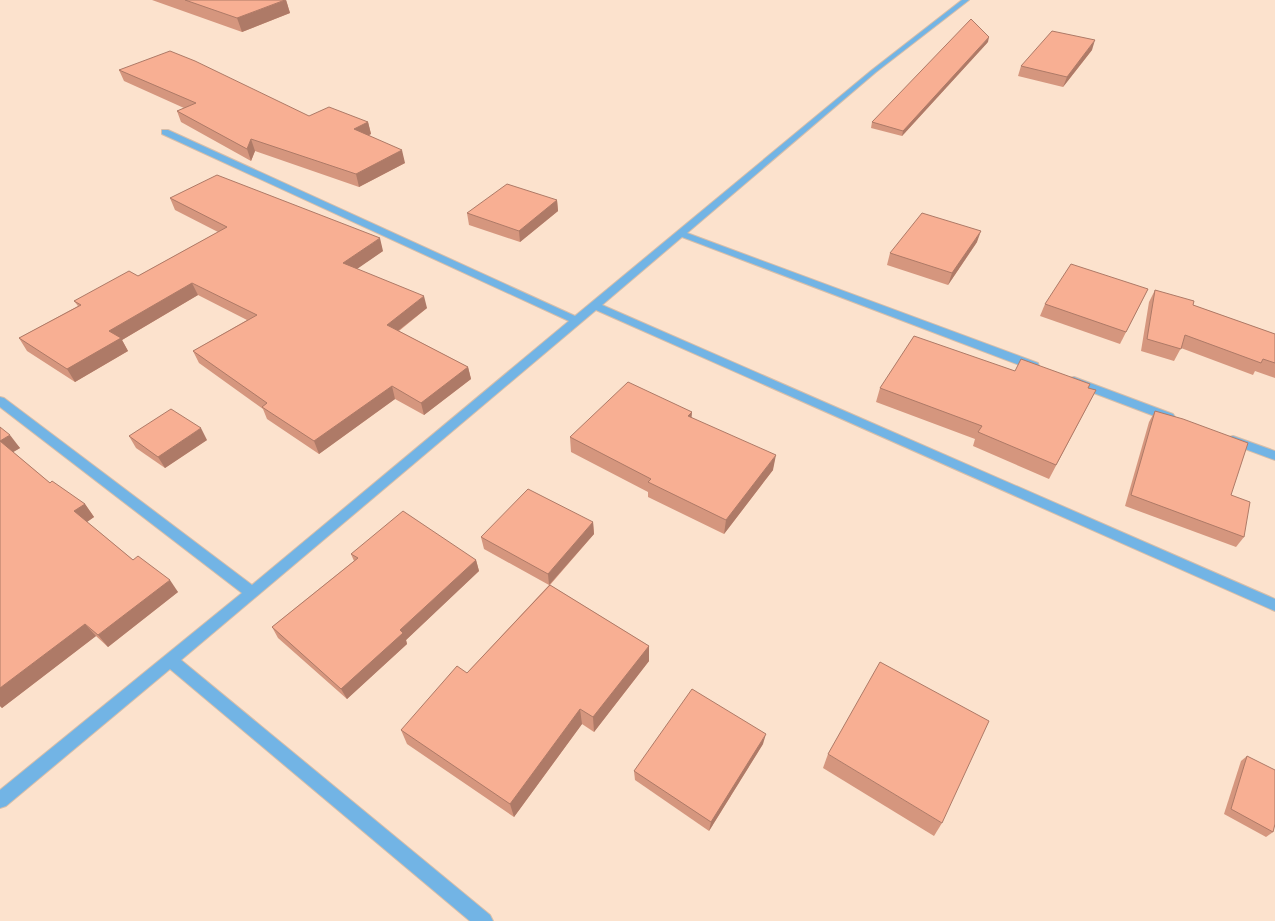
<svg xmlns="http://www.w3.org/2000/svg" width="1275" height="921" viewBox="0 0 1275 921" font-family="'Public Sans',sans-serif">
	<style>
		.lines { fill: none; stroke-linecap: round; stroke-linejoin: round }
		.minor-casing { stroke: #d6beaa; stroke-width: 2 }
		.minor { fill: #72b4e5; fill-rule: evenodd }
		.wall { fill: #d5967e }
		.shaded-wall { fill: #ae7a67 }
		.building { fill: #f8af93; stroke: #ae7a67 }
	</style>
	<rect width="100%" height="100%" fill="#fce2cd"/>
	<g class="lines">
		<g class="minor-casing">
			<g id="minor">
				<path d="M962,0H969L876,72L687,233L1038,363L1039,366L1038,369H1030L682,237L602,305L1275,599V611L596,310L181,660L490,915L493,921H470L170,669L6,806L0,808V790L242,593L0,407V397L4,398L252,585L569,321L162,134V130H168L575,316L872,70Z"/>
				<path d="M1074,377L1173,414L1175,417L1173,420H1165L1070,384L1069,381L1070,378Z"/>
				<path d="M1233,436L1275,451V460L1229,443L1227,440L1229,437Z"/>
			</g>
		</g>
		<use href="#minor" class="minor"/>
	</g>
	<g class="wall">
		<path d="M152,0H286L290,13L242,32Z"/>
		<path d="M988,42L902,136L871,128L872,122Z"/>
		<path d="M1092,50L1063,87L1018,76L1021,66Z"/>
		<path d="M119,70L309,116L368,122L371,134L369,135L405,163L359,187L255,151L251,161L181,122L177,111L184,108L124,81Z"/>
		<path d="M170,198L383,251L356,269L427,308L399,331L468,367L471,379L424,415L395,399L319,454L267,419L263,409L199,363L193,351L247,320L198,295L122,340L128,351L75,382L27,351L19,338L78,306L74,301L138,276L218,232L175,210Z"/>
		<path d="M557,200L558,211L520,242L469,225L467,213Z"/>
		<path d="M977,242L948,285L887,265L890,253Z"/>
		<path d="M1148,289L1120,344L1040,316L1045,304Z"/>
		<path d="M1155,290L1193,305L1275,334V378L1255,371L1253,375L1181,348L1174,361L1141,351L1149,302Z"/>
		<path d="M1015,371L1096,390L1049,479L973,446L975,439L876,402L880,388Z"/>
		<path d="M1155,411L1231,495L1244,537L1236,547L1125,506L1149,422Z"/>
		<path d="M691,417L773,470L724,534L648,497V492L571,452L570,437Z"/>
		<path d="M0,427L20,448L13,452L50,483L85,504L94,517L87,522L133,560L178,592L108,647L96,636L2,708L0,706Z"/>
		<path d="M129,436L207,440L165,468L136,448Z"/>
		<path d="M593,522L594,534L550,585L649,646V661L594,732L582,724L514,817L407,744L401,730L467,673L549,585L484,549L481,537Z"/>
		<path d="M351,554L476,560L479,571L406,640L407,644L347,699L278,638L272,627L354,561Z"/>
		<path d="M763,744L709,831L635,780L634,771Z"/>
		<path d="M828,754L942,823L934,836L823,768Z"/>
		<path d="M1247,756L1273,832L1266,837L1224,814L1241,761Z"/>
	</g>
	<g class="shaded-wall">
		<path d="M286,0L290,13L242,32L237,18Z"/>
		<path d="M989,37L988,42L902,136L903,131Z"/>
		<path d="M1095,40L1092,50L1063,87L1067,77Z"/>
		<path d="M368,122L371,134L357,141L354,129Z"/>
		<path d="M251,139L255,151L251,161L247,149Z"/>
		<path d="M402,150L405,163L359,187L356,174Z"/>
		<path d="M557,200L558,211L520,242L519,231Z"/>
		<path d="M981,231L977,242L948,285L952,273Z"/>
		<path d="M380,238L383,251L347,276L343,263Z"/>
		<path d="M192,283L198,295L122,340L128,351L75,382L67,369L109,331Z"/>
		<path d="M424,296L427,308L390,337L387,325Z"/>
		<path d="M468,367L471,379L424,415L421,403Z"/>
		<path d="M392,386L395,399L319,454L314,441Z"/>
		<path d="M692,412L691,426L688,416Z"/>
		<path d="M201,428L207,440L165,468L158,457Z"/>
		<path d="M10,435L20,448L10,454L0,441Z"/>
		<path d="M776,455L773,470L724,534L726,520Z"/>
		<path d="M85,504L94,517L84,524L74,511Z"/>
		<path d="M593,522L594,534L549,585L548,574Z"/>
		<path d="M476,560L479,571L406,640L407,644L347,699L341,689L400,630Z"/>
		<path d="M170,580L178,592L108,647L98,635Z"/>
		<path d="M85,624L96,636L2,708L0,706V688Z"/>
		<path d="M649,646V661L594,732L593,717Z"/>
		<path d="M580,709L582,724L514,817L510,804Z"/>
		<path d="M766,734L763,744L709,831L711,822Z"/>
	</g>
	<g class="building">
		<path d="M185,0H285L237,18Z"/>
		<path d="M971,19L989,37L903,131L872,122Z"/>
		<path d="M1052,31L1095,40L1067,77L1021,66Z"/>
		<path d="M170,51L195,61L309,116L329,107L368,122L354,129L402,150L356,174L251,139L247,149L177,111L196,103L119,70Z"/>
		<path d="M217,175L380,238L343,263L424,296L387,325L468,367L421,403L392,386L314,441L262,407L267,403L193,351L257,315L192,283L109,331L121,338L67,369L19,338L81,305L74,301L129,271L138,276L227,227L170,198Z"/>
		<path d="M507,184L557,200L519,231L467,213Z"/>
		<path d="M922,213L981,231L952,273L890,253Z"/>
		<path d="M1071,264L1148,289L1126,332L1045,304Z"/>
		<path d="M1155,290L1194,301L1193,305L1275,334V363L1263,359L1261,363L1185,335L1181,349L1147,339Z"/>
		<path d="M914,336L1015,371L1021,359L1090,384L1088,388L1096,390L1056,465L978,432L982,426L880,388Z"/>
		<path d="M628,382L692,412L688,416L776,455L726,520L648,482L651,479L570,437Z"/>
		<path d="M171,409L201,428L158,457L129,436Z"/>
		<path d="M1155,411L1183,419L1248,443L1231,495L1250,502L1244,537L1131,495Z"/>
		<path d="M0,427L10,435L0,441Z"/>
		<path d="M0,441L50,483L52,481L85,504L74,511L133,560L138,556L170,580L98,635L85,624L0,688Z"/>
		<path d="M528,489L593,522L548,574L481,537Z"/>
		<path d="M403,511L476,560L400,630L403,633L341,689L272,627L358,558L351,554Z"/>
		<path d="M550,585L649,646L593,717L580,709L510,804L401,730L457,666L467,673Z"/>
		<path d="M880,662L989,721L942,823L828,754Z"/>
		<path d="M692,689L766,734L711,822L634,771Z"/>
		<path d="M1247,756L1275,770V824L1273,832L1231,809Z"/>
	</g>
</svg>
